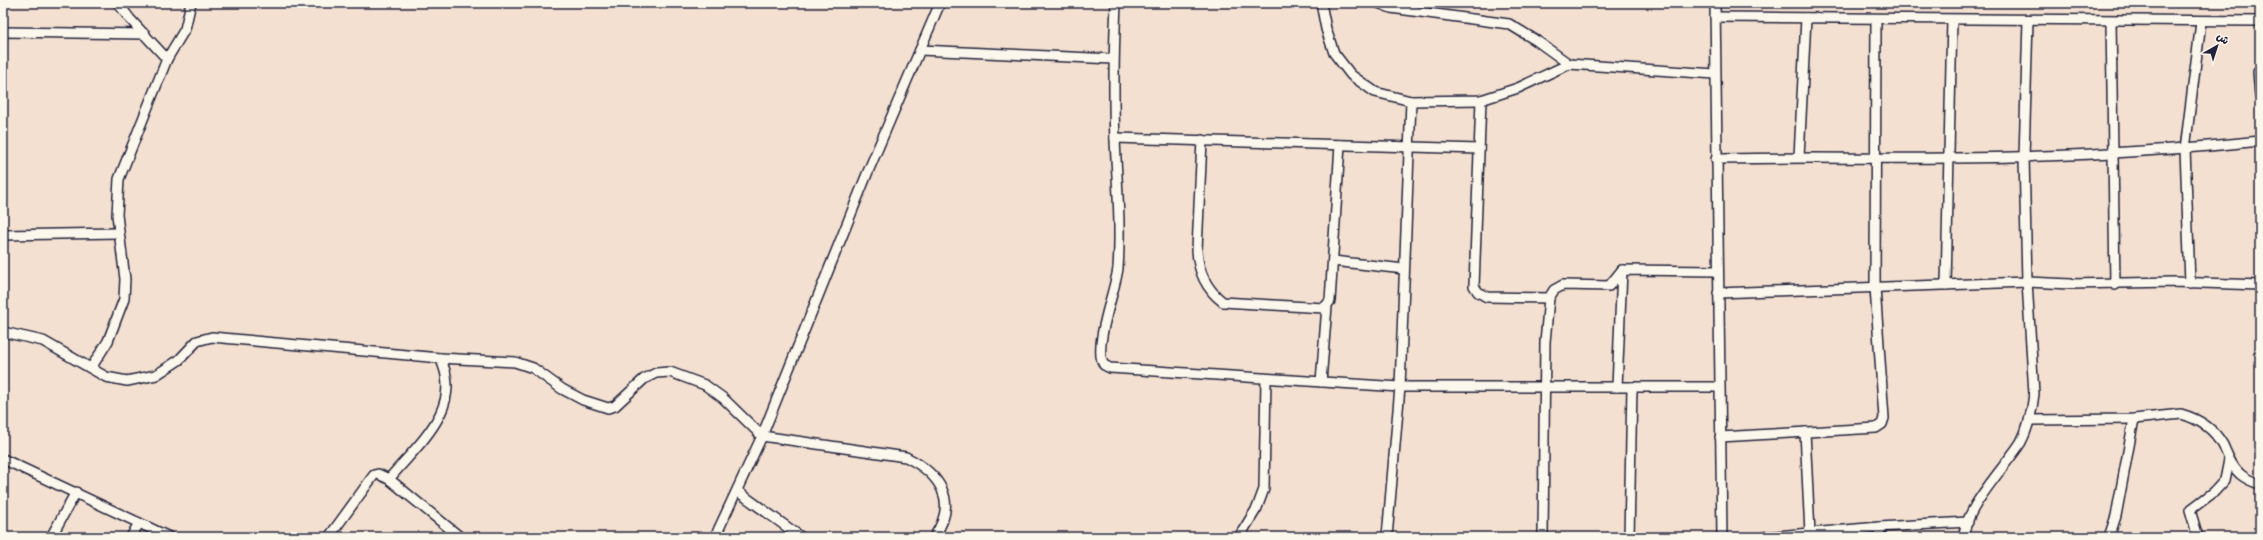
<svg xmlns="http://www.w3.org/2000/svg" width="2263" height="540" viewBox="0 0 2263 540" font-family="'Patrick Hand','Playpen Sans Arabic',sans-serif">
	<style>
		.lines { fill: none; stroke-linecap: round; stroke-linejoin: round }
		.minor-casing { stroke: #22223b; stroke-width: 12 }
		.minor { stroke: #fbf7ec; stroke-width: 9 }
	</style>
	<rect width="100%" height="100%" fill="#f3e0d1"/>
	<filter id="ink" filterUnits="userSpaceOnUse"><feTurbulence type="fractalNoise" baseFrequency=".025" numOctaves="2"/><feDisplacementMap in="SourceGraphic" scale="8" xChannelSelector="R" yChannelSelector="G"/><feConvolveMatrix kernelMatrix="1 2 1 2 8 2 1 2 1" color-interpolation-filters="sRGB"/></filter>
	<g filter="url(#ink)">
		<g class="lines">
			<g class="minor-casing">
				<g id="minor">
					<path d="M118,3L130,19L167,59"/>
					<path d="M1116,3C1114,49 1113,94 1115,140C1117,182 1121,225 1118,268C1116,289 1092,348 1104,365L1110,368L1400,387H1719"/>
					<path d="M1321,3L1326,29L1334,53L1351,75L1375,92L1411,101L1481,100L1518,88L1569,64L1715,74"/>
					<path d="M1378,3L1391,8L1509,24L1537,41L1569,64"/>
					<path d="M1715,3L1722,537"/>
					<path d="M1715,17L2260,21"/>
					<path d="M2111,21L2115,285"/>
					<path d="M3,32L145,34"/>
					<path d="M920,50L1113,59"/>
					<path d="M2258,72L2260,96"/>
					<path d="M1481,100L1474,286L1478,292L1487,297L1549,298"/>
					<path d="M1115,138L1479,149"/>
					<path d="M1202,140L1197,250C1198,271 1206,289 1223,302L1324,308L1330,301L1340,145"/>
					<path d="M1799,157L1806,18"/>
					<path d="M1716,159C1795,157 1873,159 1952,158C2055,157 2158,152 2260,141"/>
					<path d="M3,235L118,233"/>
					<path d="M1333,261L1404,269"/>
					<path d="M2190,283L2185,149L2201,22"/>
					<path d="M1946,285L1952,20"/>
					<path d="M1718,293L2027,282L2071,284L2173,282L2260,285"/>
					<path d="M3,332L43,341L106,377L127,381L156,375L179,360L197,341L212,337L440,358C465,407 418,444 389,479"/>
					<path d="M440,358L515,362L533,368L562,389L583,400L608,408L615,406L644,379L656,373L670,372L705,385L723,398L762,436L906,457C940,474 959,501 934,537"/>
					<path d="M91,368L108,341L124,299L125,279L117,215L119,179L167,59L185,29L191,3"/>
					<path d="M1321,382L1327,306"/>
					<path d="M1617,387L1622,270"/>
					<path d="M2030,420L2134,419L2181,414C2199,419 2214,429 2223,445C2228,456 2231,466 2240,474C2246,479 2253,482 2260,484"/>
					<path d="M1805,432L1810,533"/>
					<path d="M1720,437L1876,428L1882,424L1884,418L1875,287L1876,19"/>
					<path d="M3,459L169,537"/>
					<path d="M737,491L801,537"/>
					<path d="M1879,527L1968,522"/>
					<path d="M51,537L76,492"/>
					<path d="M131,537L139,523"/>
					<path d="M329,537L374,475L378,474L389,479L460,537"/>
					<path d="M715,537L762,436L867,174L940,3"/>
					<path d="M1239,537L1257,508L1264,489L1266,379"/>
					<path d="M1387,537L1400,387L1411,101"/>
					<path d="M1543,537L1545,342L1549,298L1554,290L1563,285L1609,286L1622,270L1718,271"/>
					<path d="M1629,537L1632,387"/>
					<path d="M1764,537L1879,527L1880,537"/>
					<path d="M1964,537C1964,509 2006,466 2021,442C2029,427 2032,411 2034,394L2027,282L2024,157L2028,20"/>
					<path d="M2109,537L2116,516L2134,419"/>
					<path d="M2198,537L2190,510L2214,492L2225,480L2229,460"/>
				</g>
			</g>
			<use href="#minor" class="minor"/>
		</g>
	</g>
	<rect width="2263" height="540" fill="none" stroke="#fbf7ec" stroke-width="16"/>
	<rect x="8" y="8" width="2247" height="524" fill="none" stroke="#22223b" stroke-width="1.5" filter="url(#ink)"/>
	<g transform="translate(2217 46) rotate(39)" stroke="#fbf7ec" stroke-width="3" paint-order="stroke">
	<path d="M0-3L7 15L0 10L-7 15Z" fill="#22223b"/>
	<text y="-6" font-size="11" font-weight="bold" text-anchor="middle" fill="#22223b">ش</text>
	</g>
</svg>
